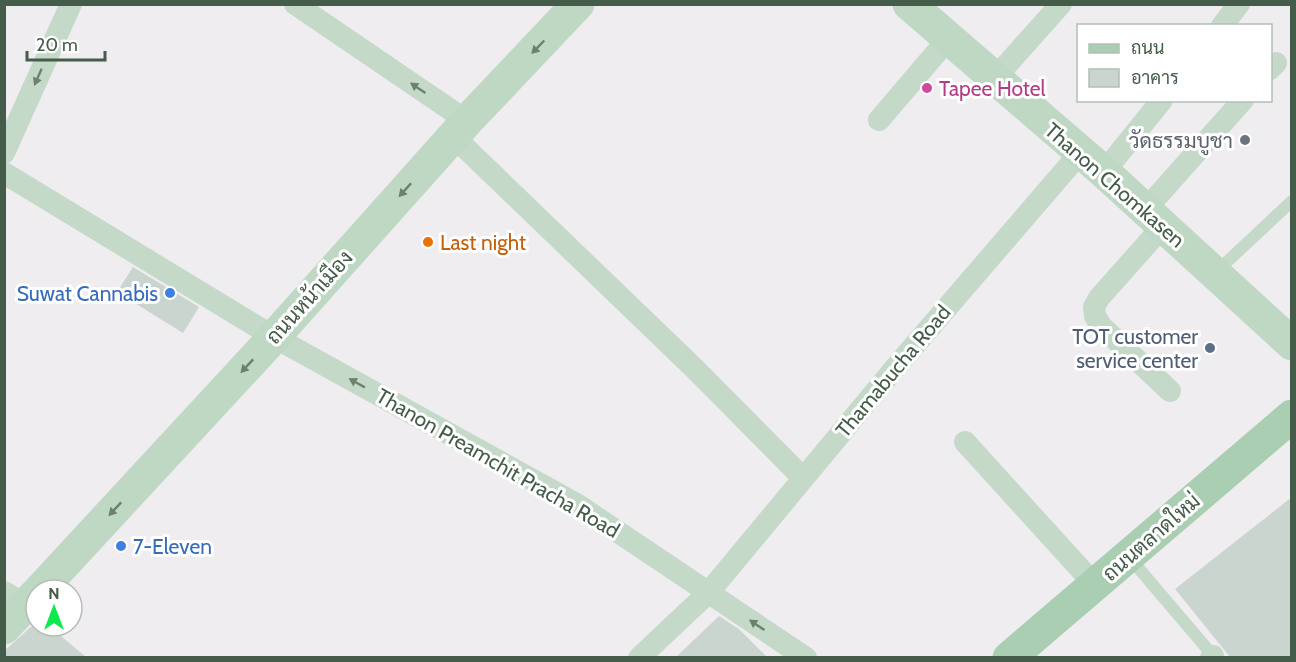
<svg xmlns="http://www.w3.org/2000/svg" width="1296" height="662" viewBox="0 0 1296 662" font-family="Cabin,Sarabun,sans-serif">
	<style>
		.building { fill: #cbd5cf }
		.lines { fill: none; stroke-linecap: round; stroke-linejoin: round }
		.lane { stroke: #c5d9c9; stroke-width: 12 }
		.street { stroke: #c5d9c9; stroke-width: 22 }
		.secondary { stroke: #bed8c4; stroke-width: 33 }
		.primary { stroke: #aaceb2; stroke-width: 33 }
		.oneway { fill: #69816e }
		.oneway2 { fill: #6b826f }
		.hotel-dot { fill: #d1479c; stroke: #fff; stroke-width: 2 }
		.worship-dot { fill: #6b7280; stroke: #fff; stroke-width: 2 }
		.food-dot { fill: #e8710a; stroke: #fff; stroke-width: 2 }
		.shop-dot { fill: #3f7fe0; stroke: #fff; stroke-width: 2 }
		.service-dot { fill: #5c6f8a; stroke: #fff; stroke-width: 2 }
		.labels { text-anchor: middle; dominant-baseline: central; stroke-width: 6; stroke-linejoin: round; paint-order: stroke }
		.hotel-label { font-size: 21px; fill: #b23c85; stroke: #fff; text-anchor: start }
		.worship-label { font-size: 21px; fill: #5b616d; stroke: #fff; text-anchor: end }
		.street-label { font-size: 21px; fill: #445c49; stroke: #fff }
		.food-label { font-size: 21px; fill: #c56008; stroke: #fff; text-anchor: start }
		.shop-label { font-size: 21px; fill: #366cbe; stroke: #fff; text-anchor: end }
		.service-label { font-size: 21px; fill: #4e5e75; stroke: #fff; text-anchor: end }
	</style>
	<rect width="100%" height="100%" fill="#efedf0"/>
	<g class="building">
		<path d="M133,267L199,307L183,333L117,292Z"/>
		<path d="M1292,497V657H1230L1175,589Z"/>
		<path d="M719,616L739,629L767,657H676Z"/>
		<path d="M32,626H49L86,657H4V651Z"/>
	</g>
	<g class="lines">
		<g class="lane">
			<path d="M1216,272L1292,201"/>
			<path d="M1129,557L1215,658"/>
		</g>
		<g class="street">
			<path d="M295,4L467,121"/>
			<path d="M1222,26L1239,4"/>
			<path d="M1270,69L1276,63"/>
			<path d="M994,79L1061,4"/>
			<path d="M879,120L948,39"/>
			<path d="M453,136L695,369L803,478"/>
			<path d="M4,153L71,4"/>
			<path d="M1104,172L1162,100"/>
			<path d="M4,173L274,337L578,505L806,658"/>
			<path d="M1145,210L1243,100"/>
			<path d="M1163,226L1099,298L1094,307L1095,316L1101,326L1170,391"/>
			<path d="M965,442L1095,585"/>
			<path d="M4,592L26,605"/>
			<path d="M639,658L709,592L895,368L1080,153"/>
			<path d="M1211,658L1213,656"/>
		</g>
		<g class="secondary">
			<path d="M909,4L1104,172L1292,344"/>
			<path d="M40,590L274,337L467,121L578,4"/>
			<path d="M4,628L36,594"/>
		</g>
		<path class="primary" d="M1009,658L1292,416"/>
	</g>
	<defs><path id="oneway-solid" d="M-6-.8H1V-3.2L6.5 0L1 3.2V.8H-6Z" transform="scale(1.5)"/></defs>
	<g class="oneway">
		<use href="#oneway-solid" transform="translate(538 47) rotate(134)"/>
		<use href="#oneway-solid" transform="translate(405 190) rotate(132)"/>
		<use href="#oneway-solid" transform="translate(247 366) rotate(133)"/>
		<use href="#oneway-solid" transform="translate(115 509) rotate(133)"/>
	</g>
	<g class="oneway2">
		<use href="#oneway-solid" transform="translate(38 77) rotate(114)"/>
		<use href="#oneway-solid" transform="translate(418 88) rotate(-146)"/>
		<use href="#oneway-solid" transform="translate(357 383) rotate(-151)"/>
		<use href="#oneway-solid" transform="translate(757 625) rotate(-146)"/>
	</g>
	<circle class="hotel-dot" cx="927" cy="88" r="6"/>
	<circle class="worship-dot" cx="1245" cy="140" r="6"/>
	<circle class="food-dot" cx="428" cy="242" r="6"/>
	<g class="shop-dot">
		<circle cx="170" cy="293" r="6"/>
		<circle cx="121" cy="546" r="6"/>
	</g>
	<circle class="service-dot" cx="1210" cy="348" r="6"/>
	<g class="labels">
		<g class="hotel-label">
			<text x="939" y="88">Tapee Hotel</text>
		</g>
		<g class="worship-label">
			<text x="1233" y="140">วัดธรรมบูชา</text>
		</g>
		<g class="street-label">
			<text transform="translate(1115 185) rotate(41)">Thanon Chomkasen</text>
			<text transform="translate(309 297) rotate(-48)">ถนนหน้าเมือง</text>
			<text transform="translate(893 371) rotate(-50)">Thamabucha Road</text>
			<text transform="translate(498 463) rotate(30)">Thanon Preamchit Pracha Road</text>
			<text transform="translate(1151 537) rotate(-41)">ถนนตลาดใหม่</text>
		</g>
		<g class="food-label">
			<text x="440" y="242">Last night</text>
		</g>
		<g class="shop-label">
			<text x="158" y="293">Suwat Cannabis</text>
			<text x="133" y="546" text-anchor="start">7-Eleven</text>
		</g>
		<g class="service-label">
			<text x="1198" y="336">TOT customer<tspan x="1198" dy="24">service center</tspan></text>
		</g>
	</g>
	<rect width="1296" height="662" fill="none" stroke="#445c49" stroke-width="12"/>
	<rect x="1077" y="24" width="195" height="78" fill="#ffffff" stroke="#b4beb6" stroke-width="1.5"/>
	<rect x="1089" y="44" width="30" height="9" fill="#aaceb2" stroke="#b4beb6" stroke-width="1.5"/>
	<text x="1131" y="54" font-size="18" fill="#445c49">ถนน</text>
	<rect x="1089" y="69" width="30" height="18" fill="#cbd5cf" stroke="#b4beb6" stroke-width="1.5"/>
	<text x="1131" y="84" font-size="18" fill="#445c49">อาคาร</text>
	<g transform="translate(54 608)"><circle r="28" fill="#ffffff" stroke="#b4beb6" stroke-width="1.5"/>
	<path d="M0-4.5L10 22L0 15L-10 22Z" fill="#0ceb4b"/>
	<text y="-9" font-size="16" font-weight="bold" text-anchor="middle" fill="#445c49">N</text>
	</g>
	<path d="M27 51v9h78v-9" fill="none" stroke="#445c49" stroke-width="3"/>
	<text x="36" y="51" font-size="18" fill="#445c49" stroke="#ffffff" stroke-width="4.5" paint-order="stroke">20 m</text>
</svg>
